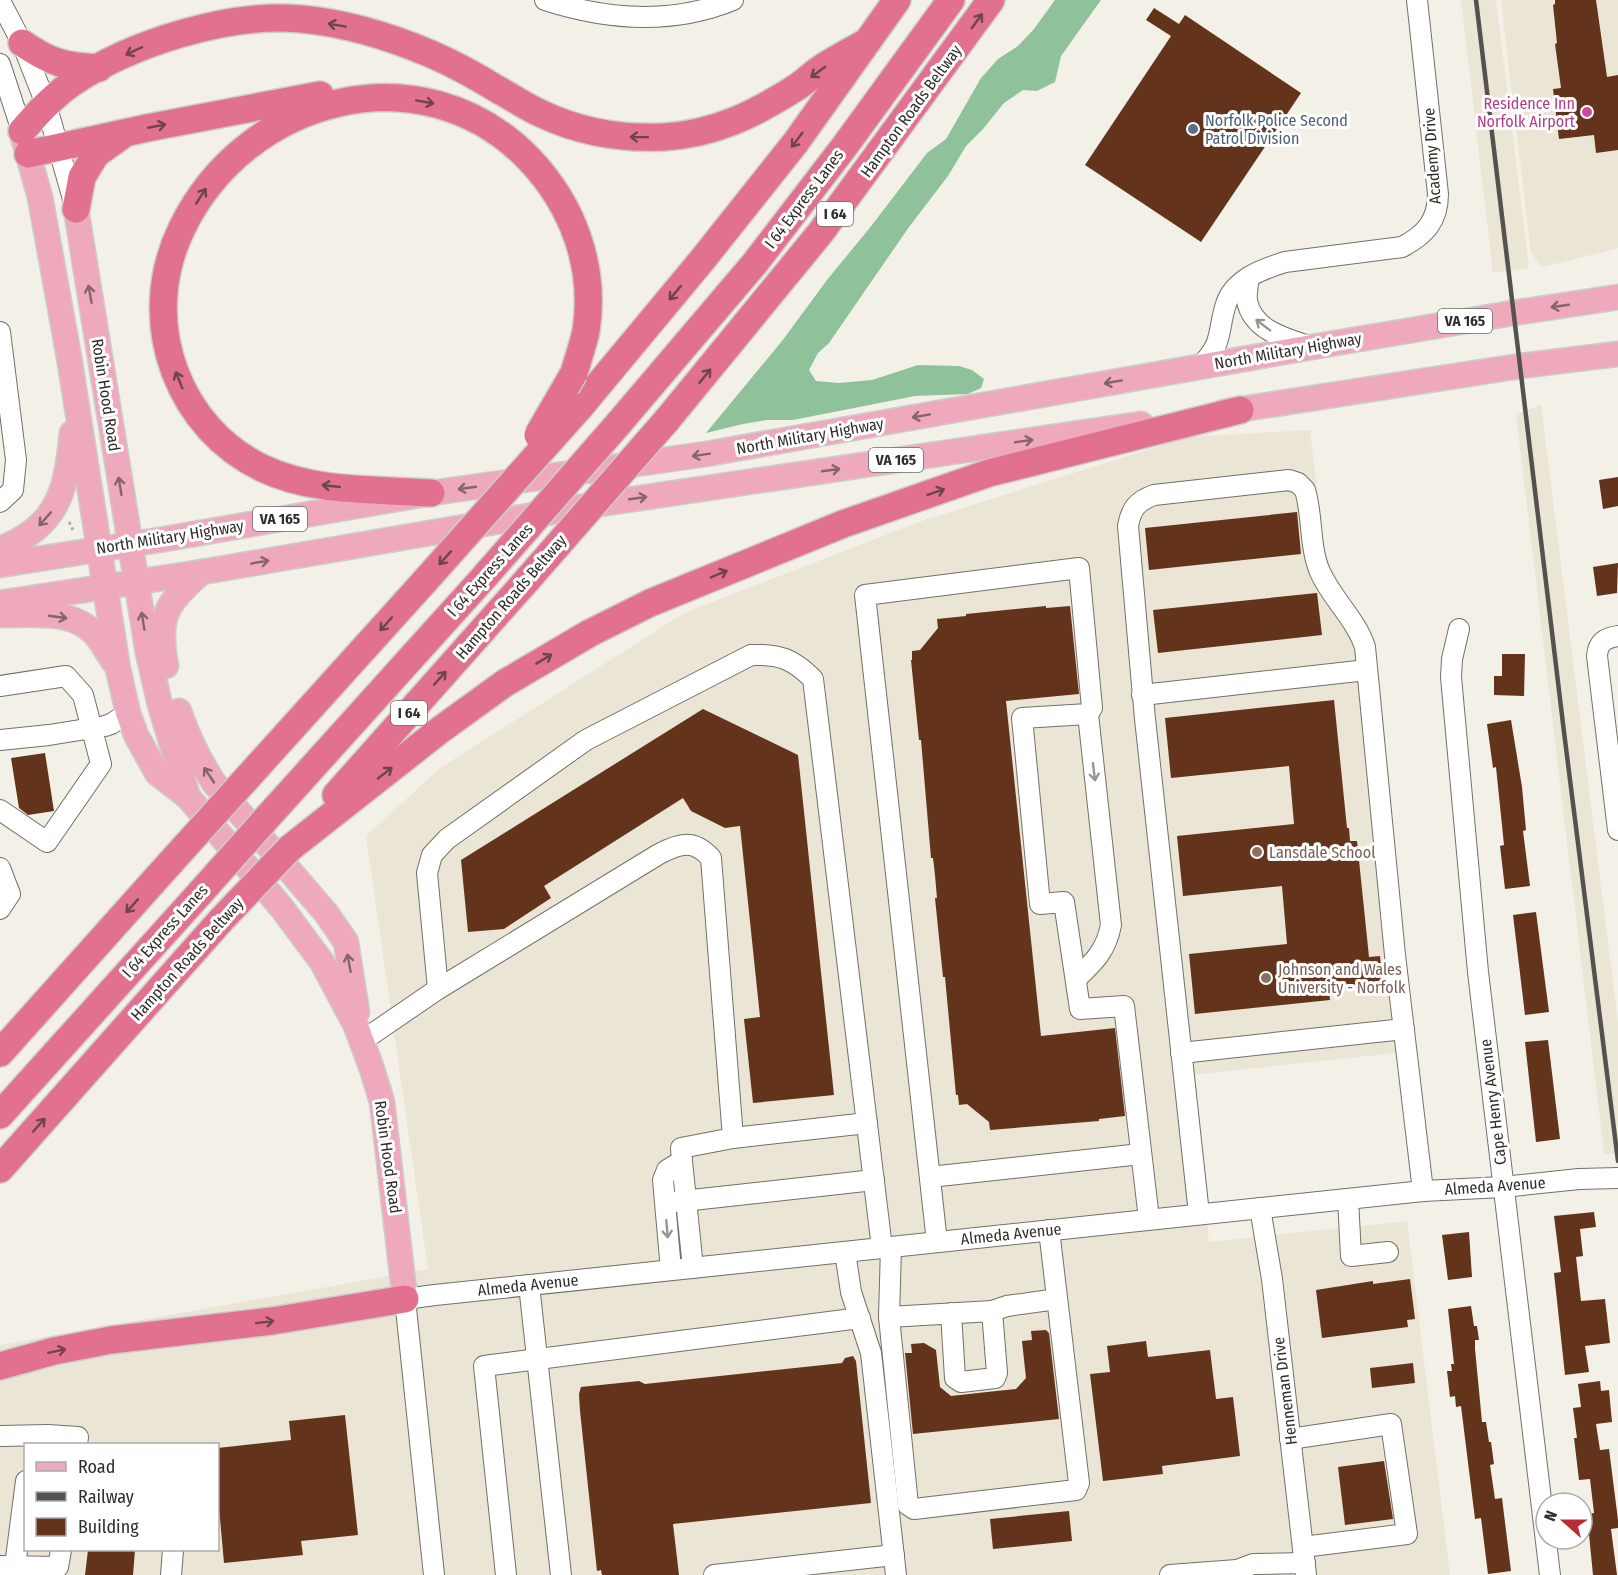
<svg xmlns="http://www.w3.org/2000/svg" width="1618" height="1575" viewBox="0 0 1618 1575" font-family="'Fira Sans Condensed',sans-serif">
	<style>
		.built { fill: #eae5d5; fill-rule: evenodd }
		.forest { fill: #8fc29b }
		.building { fill: #63331b }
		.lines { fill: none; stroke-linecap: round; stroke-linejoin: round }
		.minor-casing { stroke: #727068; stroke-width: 22 }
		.major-casing { stroke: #cdcdcc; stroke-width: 27 }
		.highway-casing { stroke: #cdcdcc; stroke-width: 30 }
		.path { stroke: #b1afa8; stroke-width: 3; stroke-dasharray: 3 3; stroke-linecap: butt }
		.minor { stroke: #fff; stroke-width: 20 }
		.major { stroke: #eea9bc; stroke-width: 24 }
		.highway { stroke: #e2708f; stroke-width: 27 }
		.rail { stroke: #54524e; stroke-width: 4.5 }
		.highway-bridge-casing { stroke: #cdcdcc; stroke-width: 30; stroke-linecap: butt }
		.highway-bridge { stroke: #e2708f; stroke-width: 27 }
		.oneway { stroke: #6e454e }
		.oneway2 { stroke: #85656c }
		.oneway3 { stroke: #979695 }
		.hotel-dot { fill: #d1479c; stroke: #fff; stroke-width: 2 }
		.service-dot { fill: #5c6f8a; stroke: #fff; stroke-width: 2 }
		.education-dot { fill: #8d6e63; stroke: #fff; stroke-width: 2 }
		.labels { text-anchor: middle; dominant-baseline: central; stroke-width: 6; stroke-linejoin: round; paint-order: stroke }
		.shield { fill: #fff; stroke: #6d6d6b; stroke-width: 1.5 }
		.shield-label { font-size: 15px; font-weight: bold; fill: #2f2e2b }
		.hotel-label { font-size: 16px; fill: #b23c85; stroke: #fff; text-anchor: end }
		.street-label { font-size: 16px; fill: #2f2e2b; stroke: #fff }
		.service-label { font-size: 16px; fill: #4e5e75; stroke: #fff; text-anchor: start }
		.education-label { font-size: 16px; fill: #785e54; stroke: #fff; text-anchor: start }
	</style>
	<rect width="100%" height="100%" fill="#f3f0e7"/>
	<g class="built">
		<path d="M1461,0H1496L1529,268L1493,273Z"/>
		<path d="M1501,0H1618V248L1542,267L1531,253Z"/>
		<path d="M1541,405L1618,1023V1155L1604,1153L1516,414Z"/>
		<path d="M1310,430L1324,553L1371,643L1414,1051L1192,1075L1209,1242L1407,1221L1450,1575H0V1345L428,1269L366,836L440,768L686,612L922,521L1188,437ZM26,1444H218V1550H26Z"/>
	</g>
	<path class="forest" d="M1055,0H1101L1061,56L1055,82L1037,91L1023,90L1004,103L983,129L966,146L948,176L909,227L829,343L818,353L809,370L816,381L839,383L872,380L918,365L959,366L972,370L984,379L981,388L968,394L915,396L793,420H767L743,424L706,433L782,341L827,280L872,225L927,153L946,139L981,78L998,59L1018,46L1034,29Z"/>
	<g class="building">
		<path d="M1555,0H1596L1607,77L1618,75V150L1596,153L1594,135L1559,139L1553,89L1561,88L1555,44L1557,43L1553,5L1555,4Z"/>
		<path d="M1154,8L1179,24L1185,15L1301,93L1201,242L1085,165L1171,36L1146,20Z"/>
		<path d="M1618,477V506L1603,509L1599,480Z"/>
		<path d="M1297,512L1301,554L1149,570L1145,528Z"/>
		<path d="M1618,563L1617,593L1597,596L1593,567Z"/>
		<path d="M1317,593L1322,635L1158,653L1153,610Z"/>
		<path d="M1046,606V608L1070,606L1079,694L1006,701L1041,1036L1115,1028L1125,1116L1099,1119V1121L990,1130L989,1122L967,1104L959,1105L958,1095H956L945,977H943L935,898H937L935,875L933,858H931L921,740H919L911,660H912V651L920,650L938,628L937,619L966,616V614Z"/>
		<path d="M1502,654H1525L1524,696L1494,695V676H1502Z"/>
		<path d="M1334,700L1347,828H1349L1350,841H1357L1369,957L1380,956L1383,985L1329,991L1330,1000L1195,1014L1189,954L1287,944L1282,886L1183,896L1177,836L1294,824L1289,766L1171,778L1165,718Z"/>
		<path d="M703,709L798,755L834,1095L753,1103L744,1019L760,1017L740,826L725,828L691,811L683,798L544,886L551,898L504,929L468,932L461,860Z"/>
		<path d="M1511,720L1522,787L1526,830L1523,831L1530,886L1505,889L1500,846L1504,845L1496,767L1493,768L1487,724Z"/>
		<path d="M45,753L54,811L28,815L19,808L11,758Z"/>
		<path d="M1536,912L1549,1012L1525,1015L1513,915Z"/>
		<path d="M1548,1040L1560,1139L1536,1142L1525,1042Z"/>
		<path d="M1594,1212L1596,1227L1580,1229L1583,1256L1576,1257L1581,1301L1605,1299L1610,1343L1585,1346L1589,1372L1565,1375L1554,1273L1561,1272L1554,1216Z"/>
		<path d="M1469,1232L1472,1277L1448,1280L1442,1235Z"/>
		<path d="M1410,1279L1415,1319L1407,1320L1408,1327L1322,1338L1316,1290L1373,1281V1284Z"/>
		<path d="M1471,1306L1474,1326H1477L1479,1340H1475V1349L1482,1422H1486L1489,1442H1491L1494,1464L1490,1465L1495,1499L1502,1498L1511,1571L1488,1574L1481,1518L1475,1519L1461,1406L1456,1407L1455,1396L1450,1397L1447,1371H1452L1451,1364H1454L1448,1309Z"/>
		<path d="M1046,1330L1049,1333L1059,1419L913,1434L905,1353H912L911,1344L924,1343L936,1350L940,1387L951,1396L987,1392L1016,1389L1026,1378L1022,1341L1032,1340L1031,1331Z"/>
		<path d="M1146,1341L1148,1357L1210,1350L1216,1399L1233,1397L1240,1456L1162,1466L1163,1474L1103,1481L1090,1374L1110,1372L1107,1346Z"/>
		<path d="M853,1356L856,1361L871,1503L673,1524L679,1575H602L601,1570L597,1571L580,1411L579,1394L581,1387L639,1381L645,1384L842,1363L845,1358Z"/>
		<path d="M1413,1363L1415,1383L1372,1388L1370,1368Z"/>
		<path d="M1600,1381L1601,1391L1609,1390L1612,1422L1596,1424L1600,1450L1609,1449L1618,1520V1528L1611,1529L1617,1575H1593L1587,1514L1594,1513L1590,1479L1579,1480L1574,1438H1577L1573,1408L1581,1407L1578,1384Z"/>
		<path d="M345,1415L358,1535L301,1541L303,1555L224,1563L218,1497V1448L291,1440L289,1421Z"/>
		<path d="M1384,1461L1393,1519L1345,1525L1338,1467Z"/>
		<path d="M1069,1511L1072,1541L993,1549L990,1519Z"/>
		<path d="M88,1550H135L133,1575H85Z"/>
	</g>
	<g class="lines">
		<g class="minor-casing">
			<g id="minor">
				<path d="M545,0C607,20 672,25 733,0"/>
				<path d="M0,1L22,43L46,104L75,206"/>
				<path d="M0,64L22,131"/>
				<path d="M1249,277C1248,285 1246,293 1247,301C1253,331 1287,339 1312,347"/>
				<path d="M0,332L16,460L13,490L0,502"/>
				<path d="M1199,367C1224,344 1217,332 1226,304C1234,279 1263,269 1285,262L1402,247C1425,235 1438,221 1438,194L1417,0"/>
				<path d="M1459,629L1452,659L1451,677L1478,972L1550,1575"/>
				<path d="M1618,636C1605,638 1598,642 1597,656L1618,830"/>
				<path d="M0,686L66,676L83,695L101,764L47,842L0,810"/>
				<path d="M1142,695L1367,670"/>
				<path d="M0,740L49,735L105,726L111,724L128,713"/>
				<path d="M0,868L10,894L0,909"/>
				<path d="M1076,979C1094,962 1106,951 1111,925L1088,714"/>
				<path d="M438,989L427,873L432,855L447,839L586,740L751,655C780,654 793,659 813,679L882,1248"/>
				<path d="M362,1041L438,989L659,854C680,843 694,839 711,858L733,1138L681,1148L682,1161"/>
				<path d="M1181,1053L1404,1029"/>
				<path d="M733,1138L867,1123"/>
				<path d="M930,1177L1141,1154"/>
				<path d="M1348,1199L1351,1256L1388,1252"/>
				<path d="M674,1202L874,1180"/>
				<path d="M1260,1208L1272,1279L1306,1575"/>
				<path d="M1199,1214L1145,719L1128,526C1131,509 1137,501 1154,495L1289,480L1298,483L1305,490C1313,516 1309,546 1320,572C1332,599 1356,619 1365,647L1395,955L1423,1191"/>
				<path d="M937,1242L865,595L1079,568L1092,708L1088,714L1022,718L1040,904L1064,902L1080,1009L1124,1006L1149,1219"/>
				<path d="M891,1247L889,1317L908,1505L914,1509L1076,1490L1079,1483L1049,1230"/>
				<path d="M845,1252L851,1292L871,1353L896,1575"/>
				<path d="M671,1270L663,1180L667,1170L682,1161L693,1268"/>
				<path d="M529,1285L561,1575"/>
				<path d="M992,1311L1007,1306L1057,1299"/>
				<path d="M889,1317L992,1311L997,1373L995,1378L961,1382L955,1378L951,1313"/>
				<path d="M0,1436L48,1435L78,1437L77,1444"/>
				<path d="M1290,1439L1391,1424L1407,1534L1303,1547"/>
				<path d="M0,1566L58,1567L61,1550"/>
				<path d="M15,1566L26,1481"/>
				<path d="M171,1575L173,1550"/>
				<path d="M434,1575L405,1299L435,1295L1423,1191L1503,1187L1579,1179L1618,1178"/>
				<path d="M506,1575L484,1366L860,1318"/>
				<path d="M714,1575L894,1555"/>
				<path d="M1170,1575L1237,1570"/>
				<path d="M1235,1575L1237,1570L1253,1564L1305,1563"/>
			</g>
		</g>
		<g class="major-casing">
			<g id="major">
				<path d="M23,137L40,197L69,357L118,669L128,713L136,735L157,773L188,797L281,907L322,962L356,1026L372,1069L382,1102L405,1299"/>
				<path d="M76,209L148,653L160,705L188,797"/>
				<path d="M1223,412L1520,366L1618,354"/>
				<path d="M0,549C59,526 66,491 72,433"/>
				<path d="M0,565L165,539L431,493L706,454L1312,347L1513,313L1618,297"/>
				<path d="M0,603L202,572L593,505L1141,424"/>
				<path d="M0,615C31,616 71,608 95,634C102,642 107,652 113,661"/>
				<path d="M166,666C157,618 165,603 202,572"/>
				<path d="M179,711C188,738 199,760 214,783L326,913L346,942L357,1012"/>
			</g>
		</g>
		<g class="highway-casing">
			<g id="highway">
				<path d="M22,43C51,63 64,66 99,68"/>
				<path d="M22,131C37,114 52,97 72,83C131,43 230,12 301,19C345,23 391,37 431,54C454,64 476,76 497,89C512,97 526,107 542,114C580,132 622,139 664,137C715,134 755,114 797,87C806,81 814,73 823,67C837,58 853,50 868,41"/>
				<path d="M28,154L147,128L320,95"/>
				<path d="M76,209L82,177L96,154L120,137"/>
				<path d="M580,407L703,259L796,142L897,0"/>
				<path d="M667,420L821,232L991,0"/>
				<path d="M619,423L755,263L844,147L951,0"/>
				<path d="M431,493C375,489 314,493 262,468C221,448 191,414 175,372C157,324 160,273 182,228C246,96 422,49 529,159C573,205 596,267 586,331C583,345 578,359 574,373"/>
				<path d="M238,788L425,581"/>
				<path d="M336,795L528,579"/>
				<path d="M265,820L486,575"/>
				<path d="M290,848L440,730L505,683L590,633L650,603L843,524L989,473L1240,410"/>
				<path d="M0,1053L171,862"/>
				<path d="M0,1115L200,893"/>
				<path d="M0,1169L222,919"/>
				<path d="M0,1366L54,1351L111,1340L272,1321L405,1299"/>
			</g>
		</g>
		<path class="path" d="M69,522L73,530"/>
		<use href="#minor" class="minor"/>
		<use href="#major" class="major"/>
		<use href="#highway" class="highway"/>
		<path class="rail" d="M1476,0L1564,732L1618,1161"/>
		<g class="highway-bridge-casing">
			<g id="highway-bridge">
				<path d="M538,435L574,373"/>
				<path d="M486,575L619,423"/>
				<path d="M528,579L667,420"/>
				<path d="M425,581L580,407"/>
				<path d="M171,862L238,788"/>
				<path d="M200,893L265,820"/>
				<path d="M222,919L290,848"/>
			</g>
		</g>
		<use href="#highway-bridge" class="highway-bridge"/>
	</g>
	<defs><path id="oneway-shaft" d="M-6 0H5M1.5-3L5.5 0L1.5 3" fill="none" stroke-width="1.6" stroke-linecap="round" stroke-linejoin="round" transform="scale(1.5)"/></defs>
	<g class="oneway">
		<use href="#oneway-shaft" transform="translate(977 21) rotate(-54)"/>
		<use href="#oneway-shaft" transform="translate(337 25) rotate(-170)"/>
		<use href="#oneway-shaft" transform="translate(134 51) rotate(155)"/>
		<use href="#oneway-shaft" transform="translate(818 72) rotate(144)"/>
		<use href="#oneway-shaft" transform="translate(425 102) rotate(10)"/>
		<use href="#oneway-shaft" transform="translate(157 126) rotate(-11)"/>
		<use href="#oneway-shaft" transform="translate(639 137) rotate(-179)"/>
		<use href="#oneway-shaft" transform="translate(797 140) rotate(127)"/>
		<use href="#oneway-shaft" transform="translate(201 196) rotate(-57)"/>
		<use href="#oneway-shaft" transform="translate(675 293) rotate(130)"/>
		<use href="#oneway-shaft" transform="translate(705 376) rotate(-51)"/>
		<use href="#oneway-shaft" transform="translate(179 380) rotate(-112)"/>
		<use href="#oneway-shaft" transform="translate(331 486) rotate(-174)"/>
		<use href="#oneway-shaft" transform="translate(936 492) rotate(-19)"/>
		<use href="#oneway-shaft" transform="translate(445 558) rotate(132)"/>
		<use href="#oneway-shaft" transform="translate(719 574) rotate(-22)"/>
		<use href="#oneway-shaft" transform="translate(386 624) rotate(132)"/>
		<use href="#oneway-shaft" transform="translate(544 659) rotate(-31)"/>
		<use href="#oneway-shaft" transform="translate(440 678) rotate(-48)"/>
		<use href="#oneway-shaft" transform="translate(385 773) rotate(-38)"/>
		<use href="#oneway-shaft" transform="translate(132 906) rotate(132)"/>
		<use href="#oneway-shaft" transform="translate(39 1125) rotate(-48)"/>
		<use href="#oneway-shaft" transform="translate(265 1322) rotate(-7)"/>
		<use href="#oneway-shaft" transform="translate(57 1351) rotate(-12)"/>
	</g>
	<g class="oneway2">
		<use href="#oneway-shaft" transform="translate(90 294) rotate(-100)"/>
		<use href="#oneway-shaft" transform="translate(1560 306) rotate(172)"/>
		<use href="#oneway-shaft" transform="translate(1113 382) rotate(170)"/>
		<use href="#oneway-shaft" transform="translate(921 416) rotate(170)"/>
		<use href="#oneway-shaft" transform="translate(1024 441) rotate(-8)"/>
		<use href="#oneway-shaft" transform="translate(701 455) rotate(171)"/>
		<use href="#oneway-shaft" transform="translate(831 470) rotate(-8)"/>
		<use href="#oneway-shaft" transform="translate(120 486) rotate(-99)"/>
		<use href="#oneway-shaft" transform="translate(467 488) rotate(172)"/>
		<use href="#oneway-shaft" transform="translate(638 498) rotate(-8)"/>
		<use href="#oneway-shaft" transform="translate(45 519) rotate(132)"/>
		<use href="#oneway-shaft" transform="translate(260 562) rotate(-10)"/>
		<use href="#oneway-shaft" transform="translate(58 617) rotate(8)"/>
		<use href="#oneway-shaft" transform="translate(143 621) rotate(-99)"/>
		<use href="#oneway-shaft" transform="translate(209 775) rotate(-124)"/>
		<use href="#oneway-shaft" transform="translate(349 963) rotate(-100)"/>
	</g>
	<g class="oneway3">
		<use href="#oneway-shaft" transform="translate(1263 325) rotate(-143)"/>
		<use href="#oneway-shaft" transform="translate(1094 772) rotate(83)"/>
		<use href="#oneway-shaft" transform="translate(667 1229) rotate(85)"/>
	</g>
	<circle class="hotel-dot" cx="1587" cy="112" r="6"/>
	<circle class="service-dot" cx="1193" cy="129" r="6"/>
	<g class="education-dot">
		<circle cx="1257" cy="852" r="6"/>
		<circle cx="1266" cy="978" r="6"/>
	</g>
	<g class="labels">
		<g class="shield">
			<rect x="817" y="202" width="36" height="24" rx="4.5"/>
			<rect x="1438" y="309" width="54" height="24" rx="4.5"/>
			<rect x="869" y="448" width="54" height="24" rx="4.5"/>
			<rect x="253" y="507" width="54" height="24" rx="4.5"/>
			<rect x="391" y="701" width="36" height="24" rx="4.5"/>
		</g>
		<g class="shield-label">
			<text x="835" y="214">I 64</text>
			<text x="1465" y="321">VA 165</text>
			<text x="896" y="460">VA 165</text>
			<text x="280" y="519">VA 165</text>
			<text x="409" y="713">I 64</text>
		</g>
		<g class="hotel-label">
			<text x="1575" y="103">Residence Inn<tspan x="1575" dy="18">Norfolk Airport</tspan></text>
		</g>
		<g class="street-label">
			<text transform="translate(911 111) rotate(-54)">Hampton Roads Beltway</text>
			<text transform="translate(1432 156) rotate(-94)">Academy Drive</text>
			<text transform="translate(804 199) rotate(-53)">I 64 Express Lanes</text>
			<text transform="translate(1288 351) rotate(-10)">North Military Highway</text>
			<text transform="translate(106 395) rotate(81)">Robin Hood Road</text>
			<text transform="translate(810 436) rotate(-10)">North Military Highway</text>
			<text transform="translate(170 537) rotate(-9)">North Military Highway</text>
			<text transform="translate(490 570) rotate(-48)">I 64 Express Lanes</text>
			<text transform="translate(511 597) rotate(-49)">Hampton Roads Beltway</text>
			<text transform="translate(165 931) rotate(-48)">I 64 Express Lanes</text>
			<text transform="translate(187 959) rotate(-48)">Hampton Roads Beltway</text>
			<text transform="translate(1493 1102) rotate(-97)">Cape Henry Avenue</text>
			<text transform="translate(388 1157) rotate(82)">Robin Hood Road</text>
			<text transform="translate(1495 1186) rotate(-4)">Almeda Avenue</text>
			<text transform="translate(1011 1234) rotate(-6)">Almeda Avenue</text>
			<text transform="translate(528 1285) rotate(-6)">Almeda Avenue</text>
			<text transform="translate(1285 1391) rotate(-97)">Henneman Drive</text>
		</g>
		<g class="service-label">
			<text x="1205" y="120">Norfolk Police Second<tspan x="1205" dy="18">Patrol Division</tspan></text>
		</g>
		<g class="education-label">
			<text x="1269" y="852">Lansdale School</text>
			<text x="1278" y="969">Johnson and Wales<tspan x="1278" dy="18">University - Norfolk</tspan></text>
		</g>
	</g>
	<rect x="24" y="1443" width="195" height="108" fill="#ffffff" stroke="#acabaa" stroke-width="1.5"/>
	<rect x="36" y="1462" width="30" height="9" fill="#eea9bc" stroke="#acabaa" stroke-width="1.5"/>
	<text x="78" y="1473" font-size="18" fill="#2f2e2b">Road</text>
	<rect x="36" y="1492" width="30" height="9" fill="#54524e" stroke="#acabaa" stroke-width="1.5"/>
	<text x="78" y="1503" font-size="18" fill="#2f2e2b">Railway</text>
	<rect x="36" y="1518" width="30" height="18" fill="#63331b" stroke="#acabaa" stroke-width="1.5"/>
	<text x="78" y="1533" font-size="18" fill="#2f2e2b">Building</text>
	<g transform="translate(1564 1521) rotate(291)"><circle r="28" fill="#ffffff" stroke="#acabaa" stroke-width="1.5"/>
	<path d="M0-4.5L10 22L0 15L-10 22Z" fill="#bc2c35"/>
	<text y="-9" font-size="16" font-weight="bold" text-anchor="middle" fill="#2f2e2b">N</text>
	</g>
</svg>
